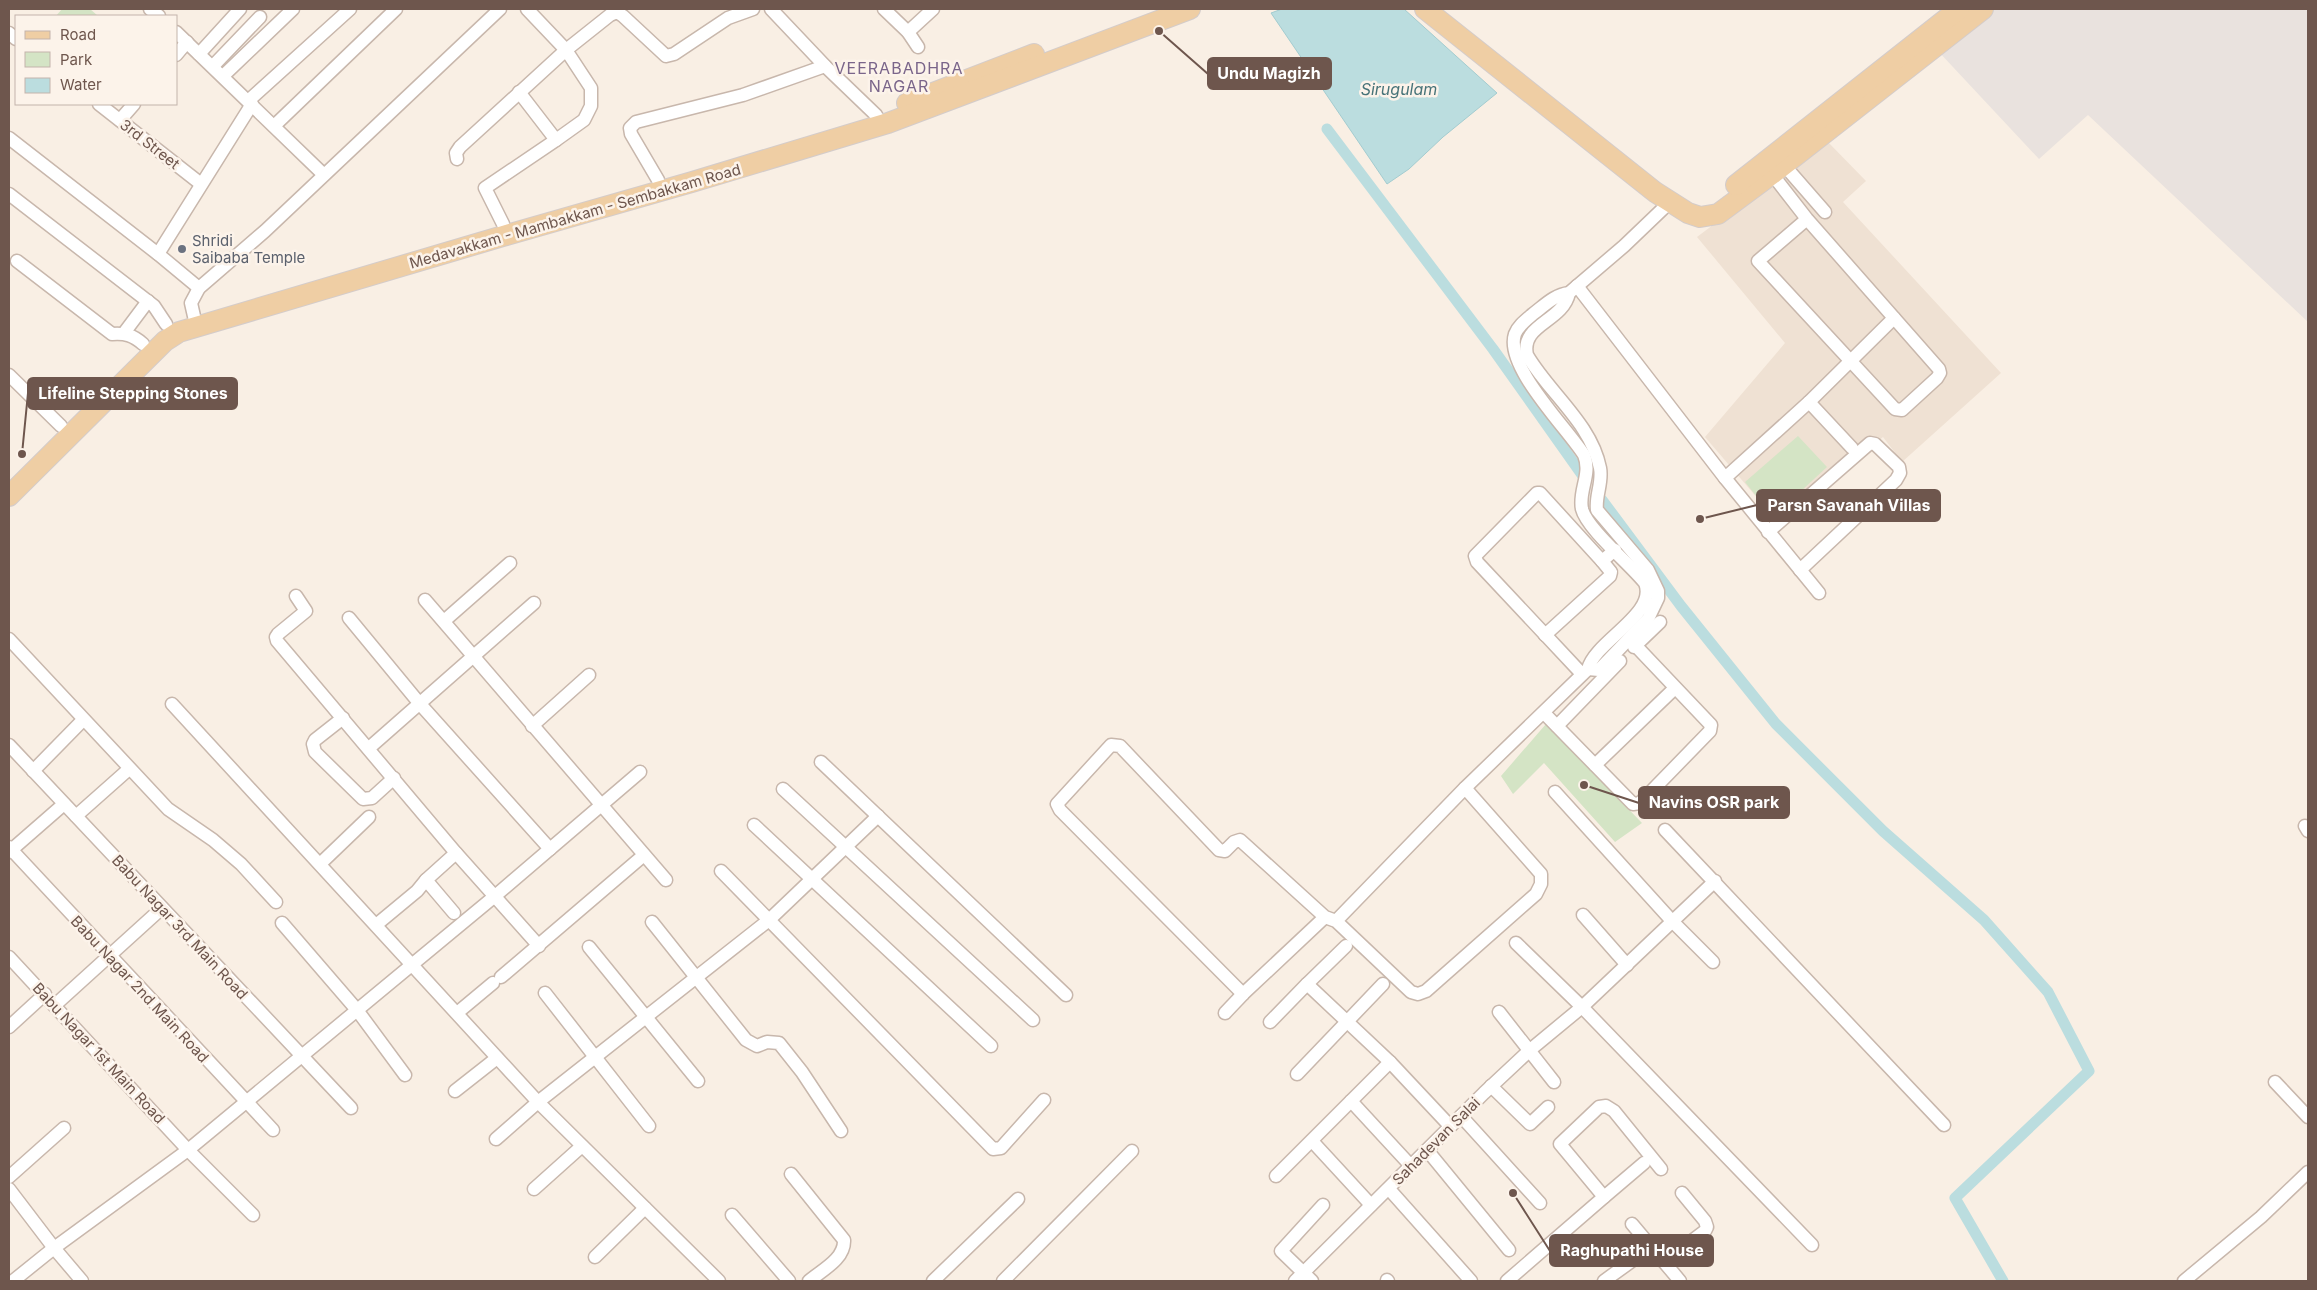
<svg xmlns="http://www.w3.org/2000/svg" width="2317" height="1290" viewBox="0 0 2317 1290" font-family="Inter,sans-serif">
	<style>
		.residential { fill: #efe1d3 }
		.industrial { fill: #e9e2de }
		.green { fill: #d4e4c5 }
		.water { fill: #bbdddf; stroke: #a3ccd0 }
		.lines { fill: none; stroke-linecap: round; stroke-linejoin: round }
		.canal { stroke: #bbdddf; stroke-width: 11 }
		.street-casing { stroke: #c8b7ac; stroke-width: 15 }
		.primary-casing { stroke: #d4ccca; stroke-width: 22 }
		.street { stroke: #fff; stroke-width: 12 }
		.primary { stroke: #efcea4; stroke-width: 20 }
		.worship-dot { fill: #6b7280; stroke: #fcf3ea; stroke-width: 2 }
		.labels { text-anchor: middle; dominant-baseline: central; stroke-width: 5; stroke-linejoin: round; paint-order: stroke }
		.street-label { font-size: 15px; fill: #6e564d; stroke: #fcf3ea }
		.worship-label { font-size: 15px; fill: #5b616d; stroke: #fcf3ea; text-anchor: start }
		.neighbourhood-label { font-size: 16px; letter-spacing: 1px; fill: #7a658a; stroke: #fcf3ea }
		.water-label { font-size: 16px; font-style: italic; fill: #477378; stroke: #fcf3ea }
		.leader { fill: none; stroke: #6e564d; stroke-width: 2 }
		.callout-dot { fill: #6e564d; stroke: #fcf3ea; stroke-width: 2 }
		.callout { fill: #6e564d; stroke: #6e564d; stroke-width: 2 }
		.callout-label { font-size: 16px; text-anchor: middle; font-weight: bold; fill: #fff }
	</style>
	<rect width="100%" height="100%" fill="#f9efe4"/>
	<path class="residential" d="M1826,140L1866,181L1843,202L2001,373L1902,462L1883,437L1838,473L1783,528L1705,437L1785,343L1697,237Z"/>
	<path class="industrial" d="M1985,9H2308V322L2088,115L2039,159L1938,51Z"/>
	<g class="green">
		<path d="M62,9H90L98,16H56Z"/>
		<path d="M1798,436L1827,467L1773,517L1745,482Z"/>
		<path d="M1546,724L1642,823L1615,842L1544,763L1513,794L1501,776Z"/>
	</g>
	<path class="water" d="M1282,9H1404L1497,93L1443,137L1409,169L1387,184L1271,13Z"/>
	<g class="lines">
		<g class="canal">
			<path d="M1327,129L1493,349L1583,476"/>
			<path d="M1602,500L1681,606L1776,724L1883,831L1984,920L2048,992L2089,1071L1955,1198L2003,1281"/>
		</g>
		<g class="street-casing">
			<g id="street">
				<path d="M150,9L159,16"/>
				<path d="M527,9L566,50L591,88V106L584,120L556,140"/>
				<path d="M771,9L825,66L876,115L882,125"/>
				<path d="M884,9L908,32L918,47"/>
				<path d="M176,32L323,174"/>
				<path d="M908,32L933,9"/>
				<path d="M9,33L16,39"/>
				<path d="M199,54L240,9"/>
				<path d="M176,55L187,42"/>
				<path d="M213,66L260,17"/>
				<path d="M223,76L293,9"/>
				<path d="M248,101L350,9"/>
				<path d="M99,104L201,184"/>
				<path d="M120,120L134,104"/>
				<path d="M274,126L396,9"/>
				<path d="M9,138L158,254L199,288"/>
				<path d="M457,159L456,153L460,147L566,50L610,15L617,12L623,16L666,56L674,54L728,18L753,9"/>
				<path d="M1784,165L1825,212"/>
				<path d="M1772,174L1807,219L1939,369L1940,373L1937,378L1902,410L1895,409L1758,261L1807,219"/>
				<path d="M658,180L631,134L630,128L636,122L743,95L825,66"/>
				<path d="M9,194L154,306L166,324"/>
				<path d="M503,224L485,188L556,140L519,92"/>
				<path d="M158,254L252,104"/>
				<path d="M17,261L112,334C125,333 133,335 143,344"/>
				<path d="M1577,286L1725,478L1819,593"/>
				<path d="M1569,293C1563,322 1520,324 1527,355C1549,393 1591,423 1600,468C1603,482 1595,496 1597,510L1648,570L1658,591V598L1648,619L1599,670L1588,669"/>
				<path d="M196,325L191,303L199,288L265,231L500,9"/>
				<path d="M124,333L148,301"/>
				<path d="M9,375L61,426"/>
				<path d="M1809,402L1894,318"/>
				<path d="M1725,478L1809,402L1852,448"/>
				<path d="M1768,532L1870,443L1875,444L1899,467L1900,473L1896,480L1800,570"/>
				<path d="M296,596L306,611L278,634L276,637L277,641L456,853L539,946"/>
				<path d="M425,600L666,880"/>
				<path d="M349,618L420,704L550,849"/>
				<path d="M444,621L510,563"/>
				<path d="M1545,635L1610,576L1611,572L1602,561"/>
				<path d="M9,639L168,809L213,840L241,864L276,902"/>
				<path d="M1634,647L1660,622"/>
				<path d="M1582,674L1477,562L1475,556L1537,493H1540L1602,561L1615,550"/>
				<path d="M172,704L538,1102L719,1281"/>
				<path d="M1544,713L1633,804L1640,803L1710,731L1711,725L1635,645"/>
				<path d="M343,718L315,740L313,744L315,752L363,799L372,798L394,778"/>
				<path d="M532,726L589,675"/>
				<path d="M1557,726L1620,661"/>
				<path d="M9,745L351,1108"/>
				<path d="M369,748L534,603"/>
				<path d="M821,762L1066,995"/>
				<path d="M1595,765L1675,688"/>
				<path d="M33,771L83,720"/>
				<path d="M1465,788L1588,669C1595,641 1658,614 1645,583C1631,565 1587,529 1582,509C1578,491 1592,474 1584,455C1567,428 1504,366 1515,334C1518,326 1526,320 1533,314C1545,305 1554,295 1569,293L1624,246L1670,202"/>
				<path d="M783,789L1033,1020"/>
				<path d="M1555,792L1672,921L1713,962"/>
				<path d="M76,816L129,769"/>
				<path d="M754,825L991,1046"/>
				<path d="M2305,826L2308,831"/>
				<path d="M1665,830L1944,1125"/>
				<path d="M9,847L273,1130"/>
				<path d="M9,852L64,804"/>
				<path d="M320,864L369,817"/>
				<path d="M721,871L993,1149L1001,1148L1044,1100"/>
				<path d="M454,913L426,880L456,853"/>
				<path d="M1583,915L1627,965"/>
				<path d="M1325,917L1240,840L1234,842L1225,851L1219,850L1120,746L1111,745L1057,804L1060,810L1243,994L1325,917L1336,921L1411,992L1418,994L1426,991L1536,894L1541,884V874L1465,788L1336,921"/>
				<path d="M652,922L746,1040L757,1046L767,1042L779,1043L802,1072L841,1131"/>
				<path d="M282,923L357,1010L405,1075"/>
				<path d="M376,925L417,891L426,880"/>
				<path d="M1516,943L1582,1007L1812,1245"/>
				<path d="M589,947L698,1081"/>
				<path d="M9,957L188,1150L253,1215"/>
				<path d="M501,977L644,855"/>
				<path d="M1307,984L1346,946"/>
				<path d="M545,993L649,1126"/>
				<path d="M55,1005L162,908"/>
				<path d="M1499,1012L1554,1082"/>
				<path d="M457,1013L493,983"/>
				<path d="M1225,1013L1243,994"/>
				<path d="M1270,1022L1307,984L1390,1062L1450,1126"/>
				<path d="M9,1027L45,994"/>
				<path d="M1390,1062L1351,1101L1411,1166"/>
				<path d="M1297,1074L1383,984"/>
				<path d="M2275,1082L2308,1117"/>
				<path d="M1491,1086L1530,1124L1548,1107"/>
				<path d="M455,1091L497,1058"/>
				<path d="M1461,1116L1540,1203"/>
				<path d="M496,1139L538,1102L769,920L878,816"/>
				<path d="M1312,1141L1371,1205"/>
				<path d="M1427,1150L1509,1250"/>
				<path d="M791,1174L844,1240C845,1259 822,1270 809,1281"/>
				<path d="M1276,1176L1351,1101"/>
				<path d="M9,1177L64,1128"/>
				<path d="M9,1189L54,1248L188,1150L495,896L640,772"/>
				<path d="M534,1189L582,1146"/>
				<path d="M1389,1189L1471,1281"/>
				<path d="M1604,1197L1644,1163"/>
				<path d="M732,1215L789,1281"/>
				<path d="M1632,1224L1680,1281"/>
				<path d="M595,1257L645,1208"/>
				<path d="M1664,1262L1705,1231L1707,1227L1705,1221L1682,1193"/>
				<path d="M1387,1280L1388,1281"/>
				<path d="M13,1281L54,1248L82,1281"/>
				<path d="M933,1281L1018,1199"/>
				<path d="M1003,1281L1132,1151"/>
				<path d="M1295,1281L1484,1093L1530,1050L1582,1007L1715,881"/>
				<path d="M1312,1281L1281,1251L1323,1205"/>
				<path d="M1507,1281L1604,1197L1560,1144L1599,1107L1606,1106L1614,1111L1661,1169"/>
				<path d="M1604,1281L1651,1247"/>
				<path d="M2184,1281L2261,1217L2308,1172"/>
			</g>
		</g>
		<g class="primary-casing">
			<g id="primary">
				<path d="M1425,9L1655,192L1688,213L1700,217L1718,214L1772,174L1983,9"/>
				<path d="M907,103L1034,54"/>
				<path d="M1736,185L1959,9"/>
				<path d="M9,496L165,341L179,332L503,236L692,182L888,123L1190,9"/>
			</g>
		</g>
		<use href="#street" class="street"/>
		<use href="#primary" class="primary"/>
	</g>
	<circle class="worship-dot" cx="182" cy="249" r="5"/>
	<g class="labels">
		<g class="street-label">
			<text transform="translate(150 144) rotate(38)">3rd Street</text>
			<text transform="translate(575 216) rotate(-16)">Medavakkam - Mambakkam - Sembakkam Road</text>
			<text transform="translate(180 927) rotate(47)">Babu Nagar 3rd Main Road</text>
			<text transform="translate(140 989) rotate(47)">Babu Nagar 2nd Main Road</text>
			<text transform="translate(99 1053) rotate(47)">Babu Nagar 1st Main Road</text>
			<text transform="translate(1436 1141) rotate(-45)">Sahadevan Salai</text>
		</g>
		<g class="worship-label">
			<text x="192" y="240">Shridi<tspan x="192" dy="17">Saibaba Temple</tspan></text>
		</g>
		<g class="neighbourhood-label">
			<text x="899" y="68">VEERABADHRA<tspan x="899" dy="18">NAGAR</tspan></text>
		</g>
		<g class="water-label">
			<text x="1399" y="89">Sirugulam</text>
		</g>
	</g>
	<path class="leader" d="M1159 31L1208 74M22 454L28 393M1700 519L1757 505M1584 785L1639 803M1513 1193L1550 1251"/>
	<g class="callout-dot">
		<circle cx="1159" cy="31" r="5"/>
		<circle cx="22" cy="454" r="5"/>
		<circle cx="1700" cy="519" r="5"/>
		<circle cx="1584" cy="785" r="5"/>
		<circle cx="1513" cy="1193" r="5"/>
	</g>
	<g class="callout">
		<rect x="1208" y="58" width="123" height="31" rx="5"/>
		<rect x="28" y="378" width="209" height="31" rx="5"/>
		<rect x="1757" y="490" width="183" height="31" rx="5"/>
		<rect x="1639" y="787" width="150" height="31" rx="5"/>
		<rect x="1550" y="1235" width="163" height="31" rx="5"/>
	</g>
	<g class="callout-label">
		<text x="1269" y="79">Undu Magizh</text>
		<text x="133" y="399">Lifeline Stepping Stones</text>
		<text x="1849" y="511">Parsn Savanah Villas</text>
		<text x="1714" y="808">Navins OSR park</text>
		<text x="1632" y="1256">Raghupathi House</text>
	</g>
	<rect width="2317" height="1290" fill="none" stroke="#6e564d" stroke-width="20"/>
	<rect x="15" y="15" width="162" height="90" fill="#fcf3ea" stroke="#c3b4ab"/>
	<rect x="25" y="31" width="25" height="8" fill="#efcea4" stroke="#c3b4ab"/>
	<text x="60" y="40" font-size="15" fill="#6e564d">Road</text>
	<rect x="25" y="52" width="25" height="15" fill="#d4e4c5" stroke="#c3b4ab"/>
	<text x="60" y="65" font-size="15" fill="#6e564d">Park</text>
	<rect x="25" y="78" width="25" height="15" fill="#bbdddf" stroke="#c3b4ab"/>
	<text x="60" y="90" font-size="15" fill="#6e564d">Water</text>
</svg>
